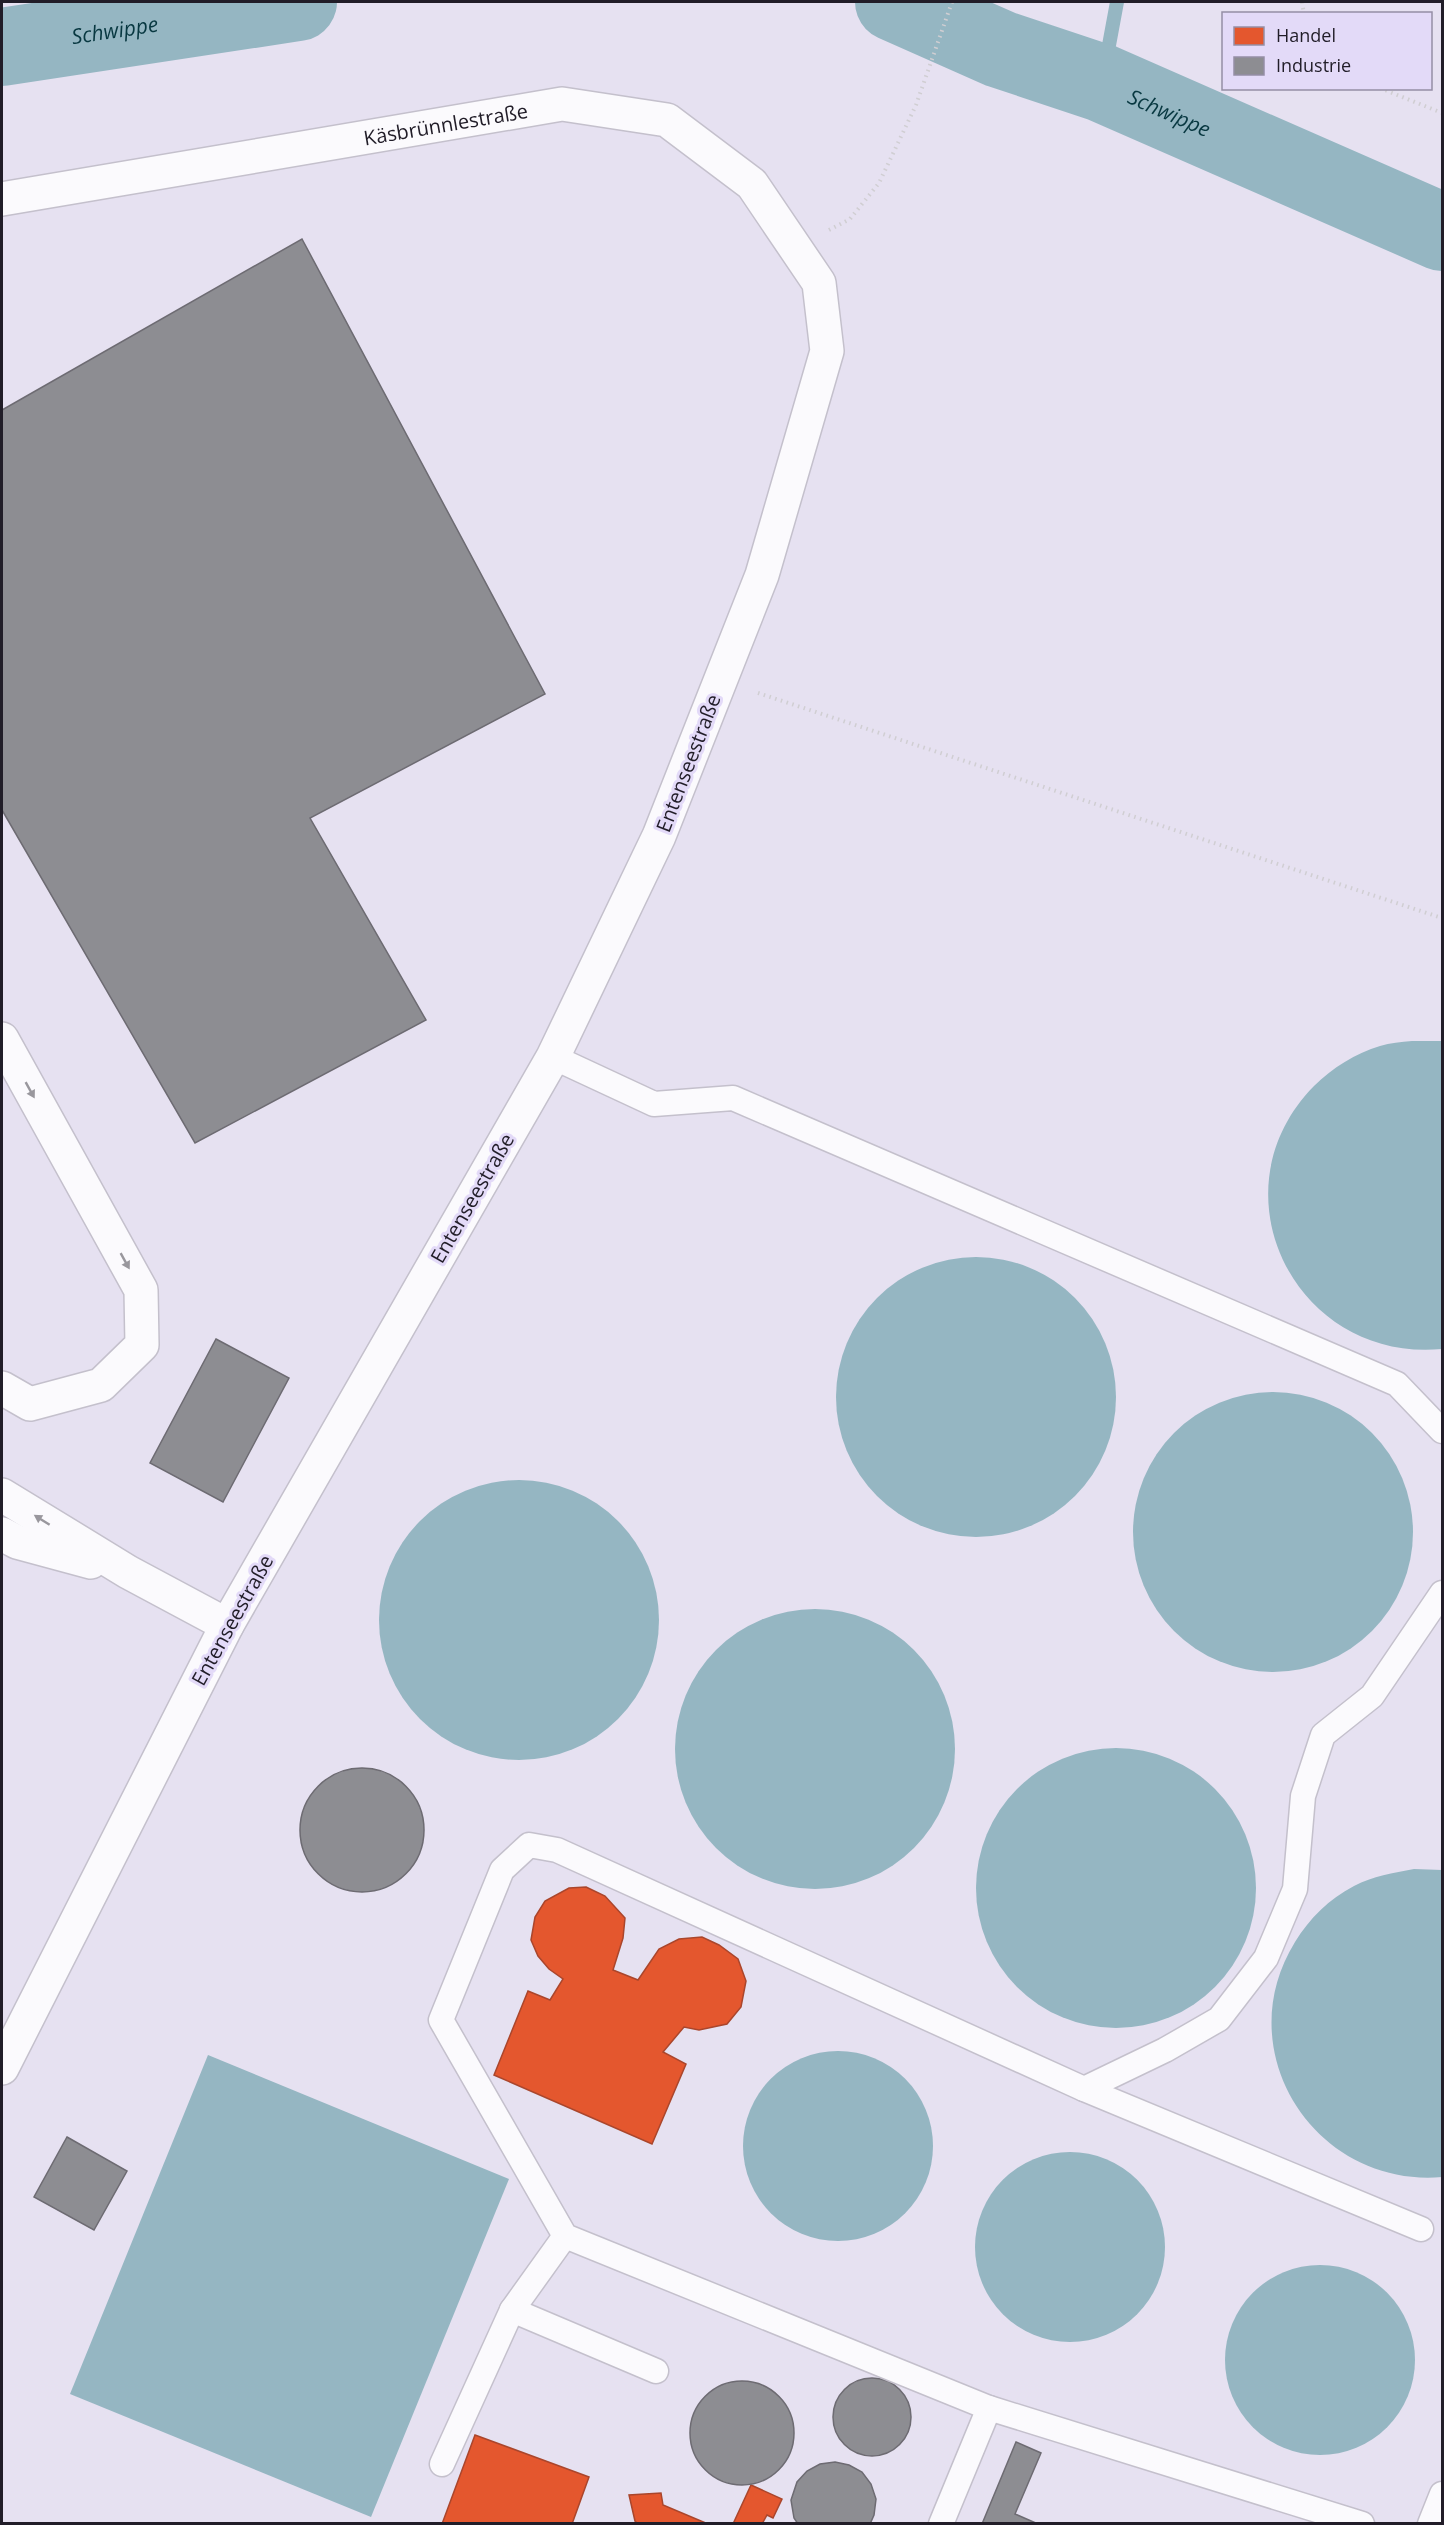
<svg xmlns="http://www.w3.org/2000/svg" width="1444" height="2525" viewBox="0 0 1444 2525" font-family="'Open Sans',sans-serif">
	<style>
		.water { fill: #95b6c2 }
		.shops { fill: #e4572e; stroke: #aa462c; stroke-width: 1.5 }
		.industry { fill: #8d8d92; stroke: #6d6b72; stroke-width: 1.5 }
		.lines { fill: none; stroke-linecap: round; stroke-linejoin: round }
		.stream { stroke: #95b6c2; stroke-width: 14 }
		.river { stroke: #95b6c2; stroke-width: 78 }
		.service-casing { stroke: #c4c0cc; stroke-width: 27 }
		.minor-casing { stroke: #c4c0cc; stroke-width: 36 }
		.path { stroke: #d0ced2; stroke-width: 4; stroke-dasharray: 1.5 4.5; stroke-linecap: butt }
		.service { stroke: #fbfafd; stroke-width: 24 }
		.minor { stroke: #fbfafd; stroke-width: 33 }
		.oneway { fill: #99979d }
		.labels { text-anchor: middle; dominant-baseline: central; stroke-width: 6; stroke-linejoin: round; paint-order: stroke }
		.street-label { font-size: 20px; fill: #211d28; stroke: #e3daf8 }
		.water-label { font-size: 21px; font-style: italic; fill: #083841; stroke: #e3daf8 }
	</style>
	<rect width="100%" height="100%" fill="#e6e1f1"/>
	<g class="water">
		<path d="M1412,1041H1442V1349C1296,1363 1210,1192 1314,1086C1332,1068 1356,1053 1380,1046C1390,1043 1401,1042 1412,1041Z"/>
		<circle cx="976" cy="1397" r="140"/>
		<circle cx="1273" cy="1532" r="140"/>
		<circle cx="519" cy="1620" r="140"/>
		<circle cx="815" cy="1749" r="140"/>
		<circle cx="1116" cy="1888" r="140"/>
		<path d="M1414,1869L1442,1870V2177C1316,2188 1227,2052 1295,1942C1309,1919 1329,1899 1354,1886C1373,1876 1393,1873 1414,1869Z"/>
		<circle cx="838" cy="2146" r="95"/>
		<path d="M208,2055L509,2179L371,2517L70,2394Z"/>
		<circle cx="1070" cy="2247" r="95"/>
		<circle cx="1320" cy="2360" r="95"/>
	</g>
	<g class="shops">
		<path d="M586,1887L605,1896L625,1918L623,1938L613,1970L638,1980L659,1949L679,1939L702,1937L719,1945L738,1959L746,1981L741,2007L727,2024L699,2030L684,2027L663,2052L686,2064L652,2144L494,2075L528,1991L550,2000L563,1979L549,1969L538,1956L531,1940L535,1917L545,1901L569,1888Z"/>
		<path d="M475,2435L589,2477L572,2524H442Z"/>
		<path d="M751,2485L782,2499L773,2518L767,2515L762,2524H733Z"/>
		<path d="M661,2493L663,2505L708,2524H638L635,2521L629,2495Z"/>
	</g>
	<g class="industry">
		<path d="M302,239L545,694L310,818L426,1020L195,1143L2,810V410Z"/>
		<path d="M216,1339L289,1378L223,1502L150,1463Z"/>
		<circle cx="362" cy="1830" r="62"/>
		<path d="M67,2137L127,2171L94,2230L34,2197Z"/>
		<circle cx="872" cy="2417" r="39"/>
		<circle cx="742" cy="2433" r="52"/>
		<path d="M1016,2442L1041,2453L1015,2514L1038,2524H982Z"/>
		<path d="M835,2462L849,2465L862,2472L871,2484L876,2499L874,2515L870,2524H798L794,2518L791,2500L797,2482L807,2471L820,2464Z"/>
	</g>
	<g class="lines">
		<path class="stream" d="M1102,83L1117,2"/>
		<g class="river">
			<path id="s1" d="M894,2L1000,49L1102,83L1442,232"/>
			<path id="s2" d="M2,47L298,2"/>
		</g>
		<g class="service-casing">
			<g id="service">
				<path d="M553,1057L654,1104L733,1098L1397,1384L1442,1431"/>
				<path d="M1084,2089L1165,2050L1219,2019L1266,1958L1295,1889L1303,1796L1323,1735L1372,1696L1442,1593"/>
				<path d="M512,2310L656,2371"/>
				<path d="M442,2464L512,2310L565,2236"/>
				<path d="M941,2524L989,2408"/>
				<path d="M1362,2524L989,2408L565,2236L441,2020L502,1870L529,1845L557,1850L1084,2089L1421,2229"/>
				<path d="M1430,2524L1442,2494"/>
			</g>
		</g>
		<g class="minor-casing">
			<g id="minor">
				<path id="s3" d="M2,199L562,104L667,120L752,184L819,283L827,351L762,575L659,836L553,1057L227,1625L2,2068"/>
				<path d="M2,1039L141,1290L142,1345L101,1385L30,1404L2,1388"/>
				<path d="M2,1495L128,1572L227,1625"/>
				<path d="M2,1534L17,1542L91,1562"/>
			</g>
		</g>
		<g class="path">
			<path d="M1302,2L1304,14"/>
			<path d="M1380,88L1442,113"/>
			<path d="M829,230L850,219L879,183L916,105L952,2"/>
			<path d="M758,693L1442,918"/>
		</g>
		<use href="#service" class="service"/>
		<use href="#minor" class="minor"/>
	</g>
	<defs><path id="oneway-solid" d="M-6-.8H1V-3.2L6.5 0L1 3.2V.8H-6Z" transform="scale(1.5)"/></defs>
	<g class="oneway">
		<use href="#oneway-solid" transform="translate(30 1090) rotate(61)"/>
		<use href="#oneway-solid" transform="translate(125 1261) rotate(61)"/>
		<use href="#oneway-solid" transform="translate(42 1520) rotate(-148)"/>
	</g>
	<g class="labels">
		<g class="street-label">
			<text stroke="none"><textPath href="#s3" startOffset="450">Käsbrünnlestraße</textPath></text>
			<text transform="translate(688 763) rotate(-69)">Entenseestraße</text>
			<text transform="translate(472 1198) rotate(-60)">Entenseestraße</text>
			<text transform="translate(232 1620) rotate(-61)">Entenseestraße</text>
		</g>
		<g class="water-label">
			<text stroke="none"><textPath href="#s2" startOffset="114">Schwippe</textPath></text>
			<text stroke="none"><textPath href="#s1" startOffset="297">Schwippe</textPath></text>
		</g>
	</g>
	<rect width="1444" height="2525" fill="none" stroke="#211d28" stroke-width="6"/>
	<rect x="1222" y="12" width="210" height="78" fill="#e3daf8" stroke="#958ea5" stroke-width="1.5"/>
	<rect x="1234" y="27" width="30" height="18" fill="#e4572e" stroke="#958ea5" stroke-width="1.5"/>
	<text x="1276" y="42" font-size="18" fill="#211d28">Handel</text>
	<rect x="1234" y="57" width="30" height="18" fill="#8d8d92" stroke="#958ea5" stroke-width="1.5"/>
	<text x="1276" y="72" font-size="18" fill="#211d28">Industrie</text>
</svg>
